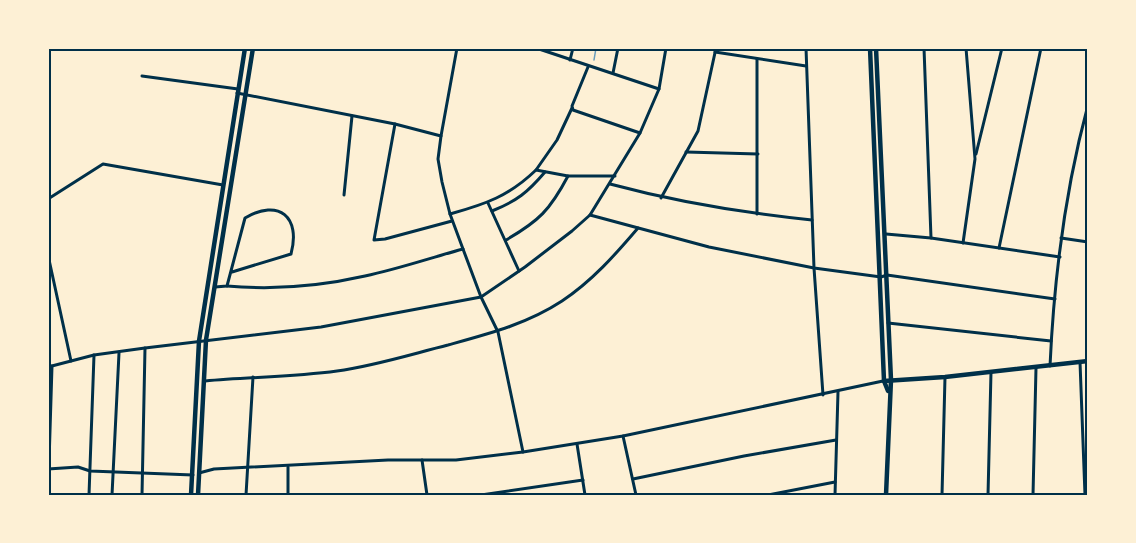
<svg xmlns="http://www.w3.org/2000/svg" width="1136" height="543" viewBox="0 0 1136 543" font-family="Bitter,serif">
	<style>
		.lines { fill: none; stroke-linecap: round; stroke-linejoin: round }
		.stream { stroke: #669bbc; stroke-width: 1.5 }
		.minor { stroke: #003049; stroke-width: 3 }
		.tertiary { stroke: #003049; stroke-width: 4.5 }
		.secondary { stroke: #003049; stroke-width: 4.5 }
		.neatline { fill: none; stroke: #003049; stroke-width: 2 }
	</style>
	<rect width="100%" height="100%" fill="#fdf0d5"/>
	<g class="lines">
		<path class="stream" d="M594,60L596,48"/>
		<g class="minor">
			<path d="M457,48L441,136L438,159L442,182L450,214L463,249L481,297L498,332L523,452"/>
			<path d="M536,48L659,89"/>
			<path d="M806,48L814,268L823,395"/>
			<path d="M924,48L931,238"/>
			<path d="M715,52L806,66"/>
			<path d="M757,59V214"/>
			<path d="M570,60L573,48"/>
			<path d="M588,67L572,106L573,110L640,133"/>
			<path d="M613,73L618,48"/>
			<path d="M142,76L238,89"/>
			<path d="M237,93L395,124L441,136"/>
			<path d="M395,124L374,240L385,239L452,221"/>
			<path d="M686,152L758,154"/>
			<path d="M976,154L1002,48"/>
			<path d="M536,170L557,140L572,108"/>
			<path d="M610,184C677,202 744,213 812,220"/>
			<path d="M344,195L352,116"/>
			<path d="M661,198L698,131L716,48"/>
			<path d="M48,199L103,164L223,185"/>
			<path d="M488,203L519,271"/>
			<path d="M492,211C517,201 528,192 545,172"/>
			<path d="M450,214C486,204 509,196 536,170L568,176H615"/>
			<path d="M590,215L709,247L814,268L881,277L887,275L1055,299"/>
			<path d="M886,234L931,238L1060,257"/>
			<path d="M1061,238L1088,242"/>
			<path d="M506,240C539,221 550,210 568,176"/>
			<path d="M963,243L975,159L966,48"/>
			<path d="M999,248L1041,48"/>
			<path d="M48,255L71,361"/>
			<path d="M227,286C272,290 321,286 365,276C398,269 430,258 463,249"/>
			<path d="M215,287L227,286L245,218C279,198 301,217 291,254L232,272"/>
			<path d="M888,323L1051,341"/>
			<path d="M1080,362L1085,495"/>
			<path d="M1050,366C1054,278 1065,190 1088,105"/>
			<path d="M48,367L94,355L145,348L321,327L481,297L525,267L572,231L590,215L640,133L659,89L666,48"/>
			<path d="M205,381C249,377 293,377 337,371C374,366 412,354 448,345C488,334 527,324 562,301C592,281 615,255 638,228"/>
			<path d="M623,436L636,495"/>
			<path d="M577,444L585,495"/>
			<path d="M422,460L427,495"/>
			<path d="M48,469L78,467L90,471L193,475"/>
			<path d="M199,473L214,469L388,460H456L523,452L623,436L883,381"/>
			<path d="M633,479L744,456L836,440"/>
			<path d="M48,495L52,366"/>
			<path d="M89,495L94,355"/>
			<path d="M112,495L119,353"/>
			<path d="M142,495L145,348"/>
			<path d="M246,495L253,377"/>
			<path d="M288,495V467"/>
			<path d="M481,495L583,480"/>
			<path d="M768,495L835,482"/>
			<path d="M835,495L838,392"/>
			<path d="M942,495L945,377"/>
			<path d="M988,495L991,372"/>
			<path d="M1033,495L1036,368"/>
		</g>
		<g class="tertiary">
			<path d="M884,381L945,377L1088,361"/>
			<path d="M191,495L199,341L245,48"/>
			<path d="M198,495L206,340L253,48"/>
		</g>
		<g class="secondary">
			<path d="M870,48L884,381L888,391"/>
			<path d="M876,48L891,380L886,495"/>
		</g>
	</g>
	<rect width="1136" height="543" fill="none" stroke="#fdf0d5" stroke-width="99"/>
	<rect x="50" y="50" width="1036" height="444" class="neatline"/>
</svg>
